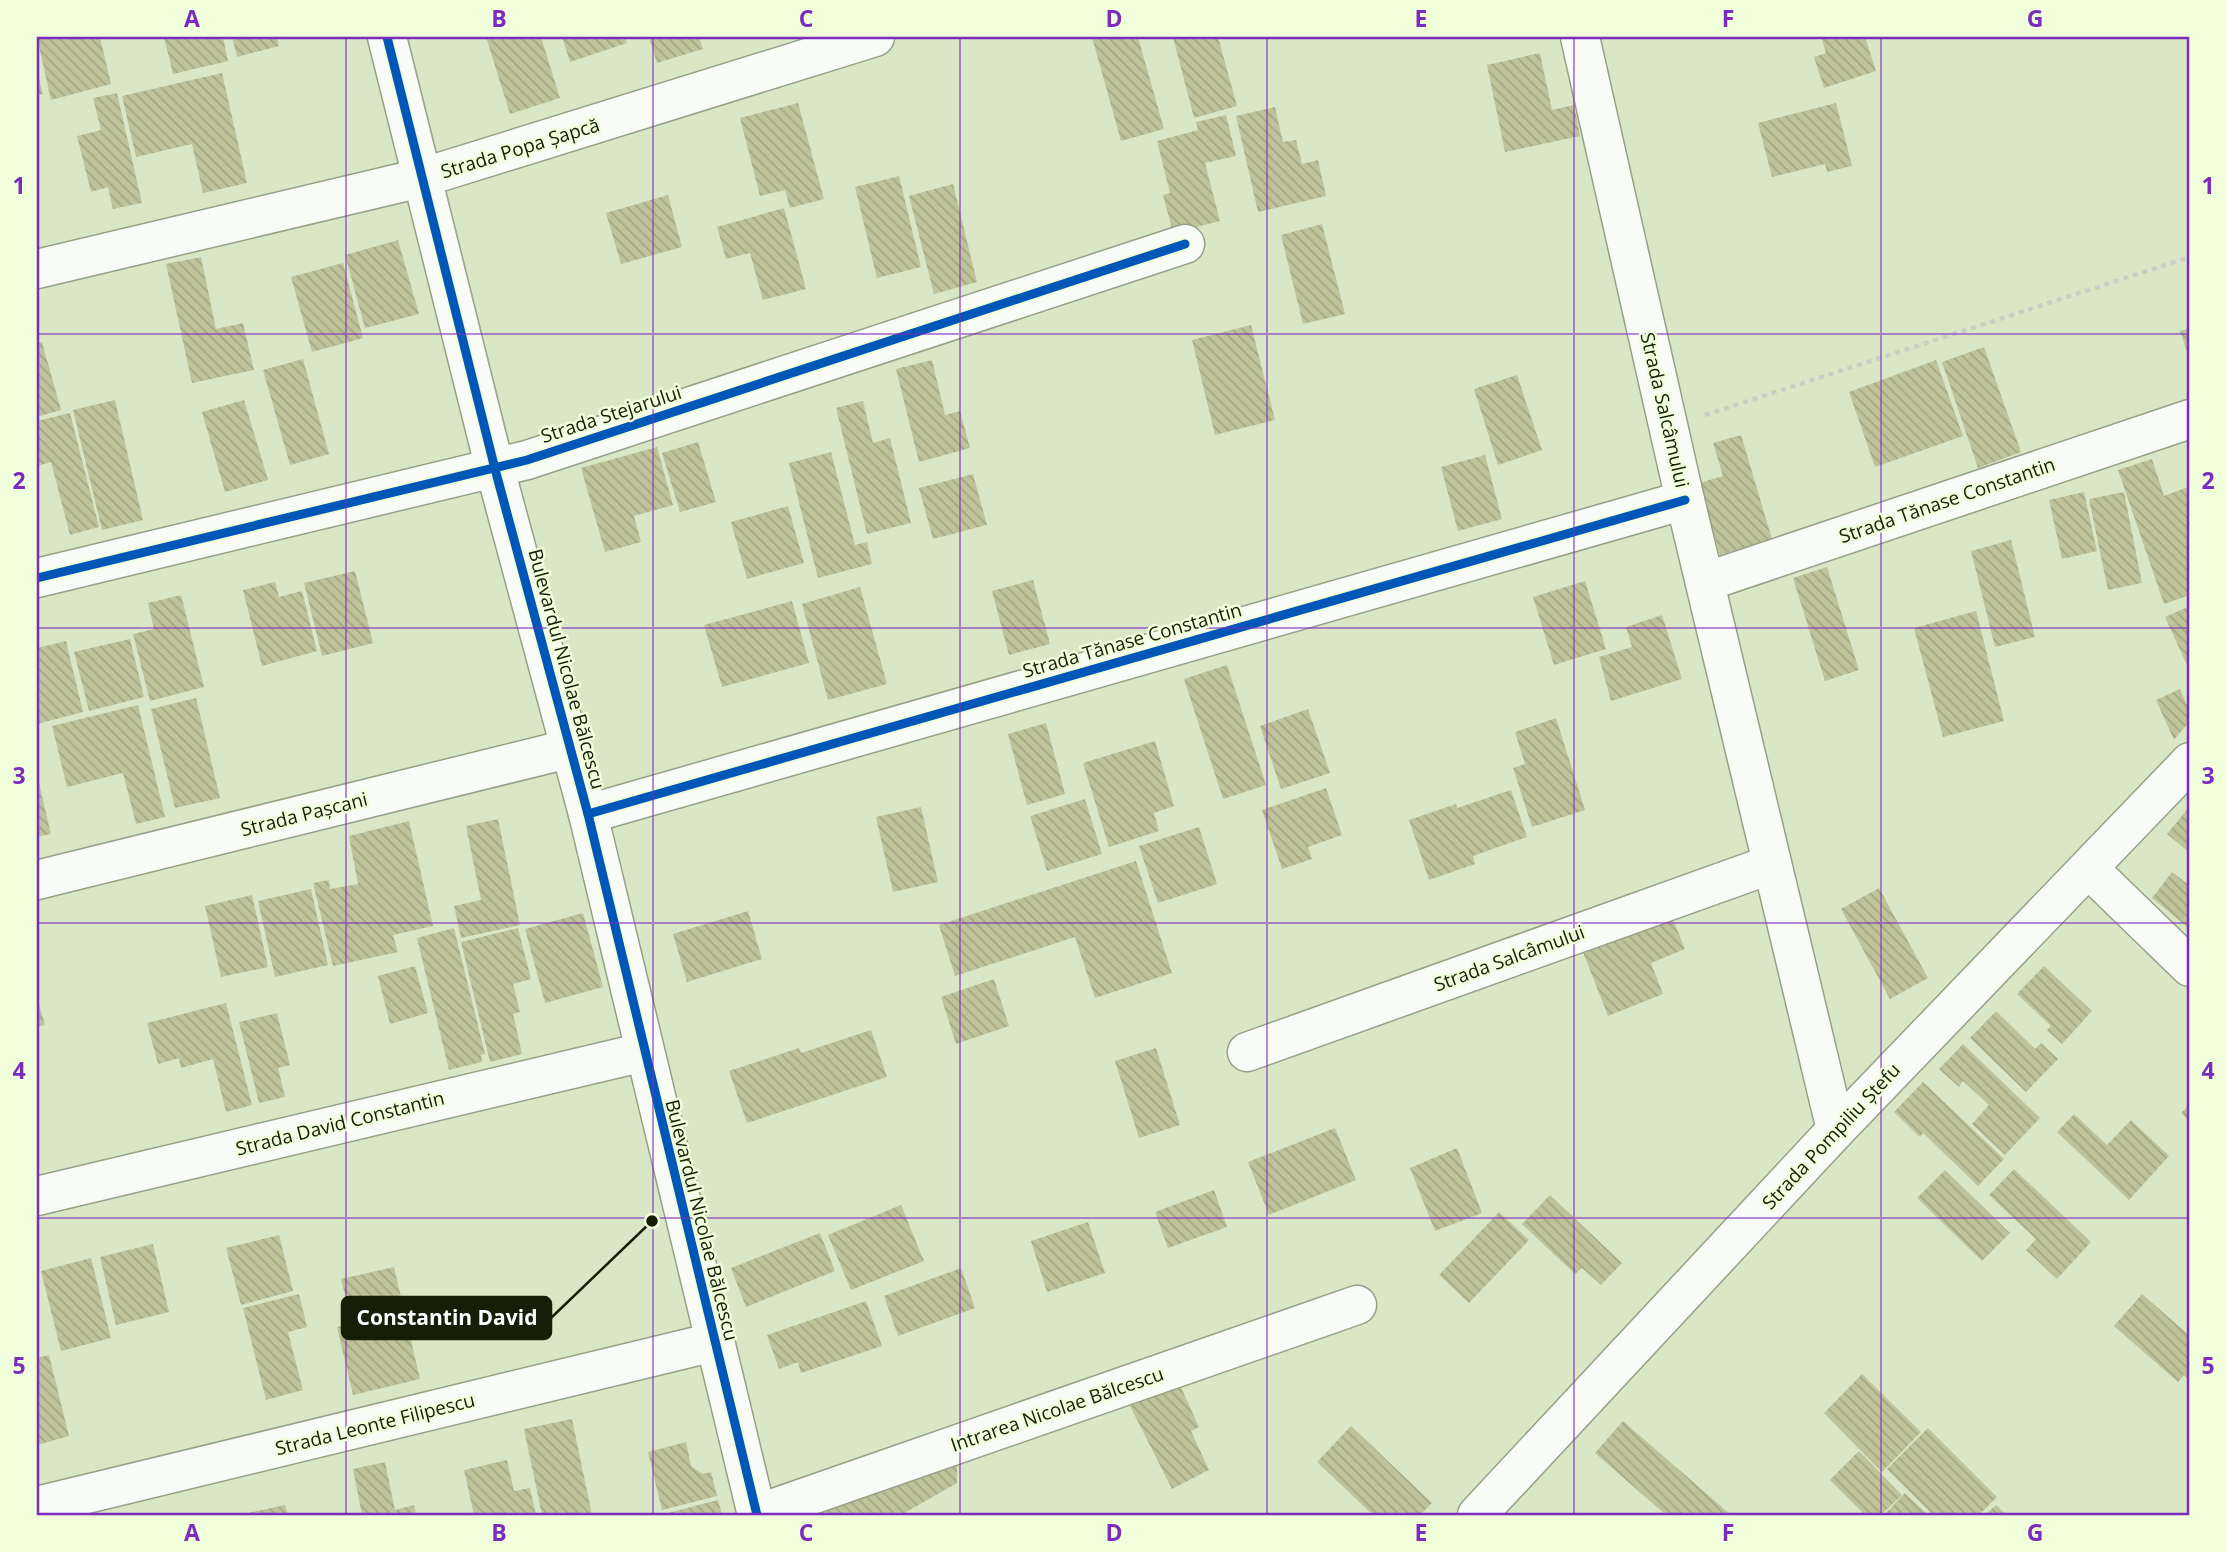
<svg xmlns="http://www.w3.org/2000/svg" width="2227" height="1552" viewBox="0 0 2227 1552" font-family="'Open Sans',sans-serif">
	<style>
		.building { fill: url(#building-back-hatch) }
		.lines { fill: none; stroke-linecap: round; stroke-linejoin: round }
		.minor-casing { stroke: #96a087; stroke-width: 41 }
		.path { stroke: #c9cdc4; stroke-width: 4.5; stroke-dasharray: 5 5; stroke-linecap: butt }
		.minor { stroke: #f9fbf7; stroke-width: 38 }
		.cycleway-casing { stroke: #f0fedb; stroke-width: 13 }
		.cycleway { stroke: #0057b8; stroke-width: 9 }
		.grid { fill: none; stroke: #7b2cbf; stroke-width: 2; stroke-opacity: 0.55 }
		.labels { text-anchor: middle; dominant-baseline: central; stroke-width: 5; stroke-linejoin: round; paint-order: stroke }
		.street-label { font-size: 19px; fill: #161e08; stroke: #f0fedb }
		.leader { fill: none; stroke: #161e08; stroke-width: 2.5 }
		.callout-dot { fill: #161e08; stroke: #f0fedb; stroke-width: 2.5 }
		.callout { fill: #161e08; stroke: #161e08; stroke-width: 2.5 }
		.callout-label { font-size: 21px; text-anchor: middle; font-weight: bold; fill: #fff }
		.neatline { fill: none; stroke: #7b2cbf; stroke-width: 2.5 }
		.grid-label { font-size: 23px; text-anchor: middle; font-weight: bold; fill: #7b2cbf }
	</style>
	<defs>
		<pattern id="building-back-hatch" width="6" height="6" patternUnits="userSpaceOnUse" patternTransform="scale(1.75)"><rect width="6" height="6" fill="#bfc39a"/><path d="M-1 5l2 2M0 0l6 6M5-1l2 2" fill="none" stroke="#a3a783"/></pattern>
	</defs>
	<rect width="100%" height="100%" fill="#dae7c7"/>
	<g class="building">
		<path d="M37,37H100L111,84L51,100Z"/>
		<path d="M164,37H223L228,61L173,74Z"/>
		<path d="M232,37H277L279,46L237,57Z"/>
		<path d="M486,37H541L560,98L510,114Z"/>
		<path d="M562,37H625L627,43L570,62Z"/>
		<path d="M649,37H699L703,49L657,63Z"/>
		<path d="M1092,37H1138L1164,129L1121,141Z"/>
		<path d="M1173,37H1218L1237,106L1194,118Z"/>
		<path d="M1821,37H1865L1876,71L1824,88L1814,57L1826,53Z"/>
		<path d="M1540,53L1552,110L1574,105L1580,136L1505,152L1487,65Z"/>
		<path d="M37,72L43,94L37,95Z"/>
		<path d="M222,73L247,183L203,193L192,144L136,157L122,96Z"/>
		<path d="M117,93L142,203L113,209L108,187L91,192L77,136L101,130L93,98Z"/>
		<path d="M798,103L824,199L790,208L785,190L760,196L740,118Z"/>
		<path d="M1836,103L1852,166L1827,172L1825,164L1772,177L1758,123Z"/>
		<path d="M1275,107L1283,142L1296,140L1302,164L1318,160L1326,196L1258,212L1236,116Z"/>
		<path d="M1226,115L1236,156L1205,163L1220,221L1173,233L1163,195L1170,193L1157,141L1198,130L1196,122Z"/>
		<path d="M899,176L921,267L877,278L855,187Z"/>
		<path d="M953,184L977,282L934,294L909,196Z"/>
		<path d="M668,195L682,247L621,264L606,213Z"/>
		<path d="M784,208L806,289L763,300L750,253L726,259L717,227Z"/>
		<path d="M1322,224L1345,314L1303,324L1281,235Z"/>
		<path d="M398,240L419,314L365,328L345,255Z"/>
		<path d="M201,257L216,329L243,323L254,370L192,383L166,264Z"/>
		<path d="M343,263L363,338L312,352L291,277Z"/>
		<path d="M1251,325L1275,420L1215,435L1192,340Z"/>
		<path d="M2190,328V361L2180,331Z"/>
		<path d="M42,342L61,410L37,417V344Z"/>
		<path d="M1984,347L2021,452L1978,468L1942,362Z"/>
		<path d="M303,359L329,454L290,465L263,370Z"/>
		<path d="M932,360L945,415L960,411L970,448L919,462L896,369Z"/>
		<path d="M1936,360L1963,436L1875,467L1849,392Z"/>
		<path d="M1517,375L1542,450L1498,465L1474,389Z"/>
		<path d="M115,400L143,520L102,530L73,410Z"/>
		<path d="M244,400L268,480L225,492L202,412Z"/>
		<path d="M863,401L873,443L890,438L911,523L867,534L836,408Z"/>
		<path d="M70,413L99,527L70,535L51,462L37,466V421Z"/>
		<path d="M1741,435L1772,539L1720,555L1699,483L1723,476L1713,443Z"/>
		<path d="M698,442L716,502L680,512L662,453Z"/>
		<path d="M657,447L673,505L634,516L641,542L605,552L581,468Z"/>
		<path d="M831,452L855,545L867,542L872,564L818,578L789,463Z"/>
		<path d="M1485,455L1502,519L1458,531L1441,467Z"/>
		<path d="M2152,459L2164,496L2190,486V595L2164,604L2118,470Z"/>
		<path d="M973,474L987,525L933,539L919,488Z"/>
		<path d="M2084,492L2097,551L2062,559L2049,500Z"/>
		<path d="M2124,492L2142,583L2108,590L2089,499Z"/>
		<path d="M788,506L804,563L747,579L731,522Z"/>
		<path d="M2011,540L2035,637L1995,647L1971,551Z"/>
		<path d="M1827,567L1859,670L1825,681L1793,578Z"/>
		<path d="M355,571L373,643L322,656L304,583Z"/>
		<path d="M1033,580L1050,644L1009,655L992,591Z"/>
		<path d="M1585,581L1606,649L1554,665L1533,597Z"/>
		<path d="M275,582L279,597L302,591L317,651L262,666L243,590Z"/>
		<path d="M860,587L887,684L828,700L802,604Z"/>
		<path d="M181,595L204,687L150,701L133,634L154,629L148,603Z"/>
		<path d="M792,601L809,663L722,687L704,625Z"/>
		<path d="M2190,606V661L2186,663L2165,617Z"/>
		<path d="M1976,611L2004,721L1943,737L1914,628Z"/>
		<path d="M1662,615L1682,679L1611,701L1599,657L1632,647L1626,627Z"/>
		<path d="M130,639L144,697L89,711L74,652Z"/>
		<path d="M66,641L83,712L37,724V648Z"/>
		<path d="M1227,665L1266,785L1223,799L1184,679Z"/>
		<path d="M2180,689L2190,713V721L2174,740L2156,700Z"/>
		<path d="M196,698L220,798L175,808L151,709Z"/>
		<path d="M138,705L165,817L136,824L123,773L67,787L52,726Z"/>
		<path d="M1308,709L1330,773L1281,789L1260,726Z"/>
		<path d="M1556,718L1585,810L1532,827L1513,768L1525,764L1515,732Z"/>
		<path d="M1046,723L1065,794L1027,805L1008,734Z"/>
		<path d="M1155,741L1174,806L1154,813L1159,831L1109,847L1083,763Z"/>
		<path d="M38,779L51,834L37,837V780Z"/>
		<path d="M1326,788L1342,835L1308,847L1312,859L1282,869L1262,810Z"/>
		<path d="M1511,790L1527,837L1473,856L1475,864L1429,880L1409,820L1456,804L1457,808Z"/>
		<path d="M1085,799L1102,854L1047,871L1030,816Z"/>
		<path d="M2190,806V853L2167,834Z"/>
		<path d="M921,807L938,882L893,892L876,817Z"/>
		<path d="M498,819L520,925L461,938L454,906L481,900L466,826Z"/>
		<path d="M409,821L433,926L393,935L398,952L333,966L313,883L329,880L330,889L358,884L349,836Z"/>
		<path d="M1199,827L1217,884L1158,903L1139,846Z"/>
		<path d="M1136,861L1172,973L1095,998L1075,937L955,976L939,925Z"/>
		<path d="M2172,872L2190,886V929L2152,898Z"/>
		<path d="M1879,888L1928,978L1890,999L1841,909Z"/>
		<path d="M311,889L328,965L275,977L258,901Z"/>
		<path d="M252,895L268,967L221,977L205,906Z"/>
		<path d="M1668,907L1685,949L1651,963L1663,994L1608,1016L1579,942Z"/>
		<path d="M748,911L762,959L687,982L673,934Z"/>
		<path d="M583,913L603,987L545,1003L525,929Z"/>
		<path d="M454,928L485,1054L481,1055L482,1062L449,1070L417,938Z"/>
		<path d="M518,928L531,979L513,984L520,1012L513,1014L522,1054L490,1062L461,942Z"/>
		<path d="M415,966L428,1013L390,1024L378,976Z"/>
		<path d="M2044,966L2092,1011L2062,1044L2047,1030L2051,1026L2017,994Z"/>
		<path d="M994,979L1009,1026L956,1044L941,997Z"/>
		<path d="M37,997L45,1025L37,1027Z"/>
		<path d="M226,1003L252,1105L226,1112L213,1059L181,1068L179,1058L158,1064L147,1023Z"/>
		<path d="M1996,1011L2035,1049L2041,1043L2058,1059L2026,1092L1970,1038Z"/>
		<path d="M277,1013L290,1065L278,1068L285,1097L259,1103L239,1022Z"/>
		<path d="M871,1030L887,1077L747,1123L729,1071L799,1048L801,1053Z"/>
		<path d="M1963,1044L2040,1118L2005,1155L1972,1124L1989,1105L1963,1081L1959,1087L1939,1069Z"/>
		<path d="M1156,1048L1180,1125L1139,1138L1115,1061Z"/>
		<path d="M1923,1082L2004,1159L1978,1186L1923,1133L1920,1137L1894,1112Z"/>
		<path d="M2190,1104V1122L2181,1113Z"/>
		<path d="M2074,1114L2107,1145L2131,1120L2169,1156L2129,1200L2057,1132Z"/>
		<path d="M1335,1128L1356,1180L1269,1215L1248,1162Z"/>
		<path d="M1457,1148L1482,1213L1435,1231L1410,1168Z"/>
		<path d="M2014,1169L2091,1242L2057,1279L2026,1250L2036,1239L1989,1195Z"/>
		<path d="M1945,1170L2010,1233L1982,1261L1917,1198Z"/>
		<path d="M1214,1190L1227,1227L1168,1248L1155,1212Z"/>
		<path d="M1550,1195L1622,1263L1601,1285L1582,1268L1575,1274L1522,1224Z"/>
		<path d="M901,1205L924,1261L851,1290L828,1235Z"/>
		<path d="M1499,1212L1529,1240L1469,1303L1439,1275Z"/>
		<path d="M1088,1222L1105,1273L1047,1292L1031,1241Z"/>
		<path d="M820,1233L835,1271L746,1307L731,1268Z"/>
		<path d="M279,1235L293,1291L241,1305L226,1248Z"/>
		<path d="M153,1244L169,1312L116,1325L100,1257Z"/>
		<path d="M91,1258L111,1338L61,1351L41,1271Z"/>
		<path d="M394,1267L420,1379L353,1395L337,1327L352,1323L341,1279Z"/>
		<path d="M961,1268L975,1308L898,1336L884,1296Z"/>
		<path d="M299,1294L307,1327L288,1332L303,1390L266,1400L243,1308Z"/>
		<path d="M2142,1294L2190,1336V1381L2184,1375L2178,1382L2114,1326Z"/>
		<path d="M866,1301L882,1346L801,1373L798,1362L779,1369L767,1335Z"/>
		<path d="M49,1355L69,1436L37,1445V1358Z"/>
		<path d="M1862,1374L1921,1432L1882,1472L1824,1413Z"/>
		<path d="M1179,1383L1199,1427L1191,1431L1209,1470L1172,1489L1130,1406Z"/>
		<path d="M572,1419L592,1515H542L524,1429Z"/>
		<path d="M1623,1421L1731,1515H1666L1595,1453Z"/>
		<path d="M1351,1426L1432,1503L1420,1515H1373L1317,1462Z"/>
		<path d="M1928,1428L1997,1497L1979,1515H1933L1887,1469Z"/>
		<path d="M686,1442L691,1466L703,1474L711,1472L717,1496L662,1510L648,1452Z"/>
		<path d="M1859,1451L1902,1495L1881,1515H1865L1830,1480Z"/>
		<path d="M955,1459L957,1465V1483L901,1515H811Z"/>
		<path d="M507,1460L514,1491L530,1488L536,1515H474L464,1470Z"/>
		<path d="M385,1462L395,1510L414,1505L416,1515H362L353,1469Z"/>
		<path d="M1905,1493L1928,1515H1884Z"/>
		<path d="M718,1500L722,1515H664V1514Z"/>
		<path d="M285,1505L288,1515H245L244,1514Z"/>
		<path d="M1996,1505L2007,1515H1985Z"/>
	</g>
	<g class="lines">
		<g class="minor-casing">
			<g id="minor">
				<path d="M387,37L495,469L588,814L757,1515"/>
				<path d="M1580,37L1685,500L1836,1130"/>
				<path d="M37,269L421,178L875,37"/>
				<path d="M37,578L527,460L1185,244"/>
				<path d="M1705,582L2190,419"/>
				<path d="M588,814L1685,500"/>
				<path d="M2089,869L2190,967"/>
				<path d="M37,880L572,748"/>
				<path d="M1247,1052L1772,864"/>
				<path d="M37,1196L644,1052"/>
				<path d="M37,1506L714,1342"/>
				<path d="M757,1514L1357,1305"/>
				<path d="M1477,1515L1836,1130L2190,762"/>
			</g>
		</g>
		<path class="path" d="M1705,415L2190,257"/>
		<use href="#minor" class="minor"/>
		<g class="cycleway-casing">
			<g id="cycleway">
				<path d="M387,37L495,469L588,814L757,1515"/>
				<path d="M37,578L527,460L1185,244"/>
				<path d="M588,814L1685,500"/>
			</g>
		</g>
		<use href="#cycleway" class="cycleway"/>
	</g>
	<path class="grid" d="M346,37V1515M653,37V1515M960,37V1515M1267,37V1515M1574,37V1515M1881,37V1515M37,334H2190M37,628H2190M37,923H2190M37,1218H2190"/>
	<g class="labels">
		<g class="street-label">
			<text transform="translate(520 148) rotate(-17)">Strada Popa Șapcă</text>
			<text transform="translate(1665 410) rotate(77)">Strada Salcâmului</text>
			<text transform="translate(611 414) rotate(-18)">Strada Stejarului</text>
			<text transform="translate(1947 500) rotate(-19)">Strada Tănase Constantin</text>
			<text transform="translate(1132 640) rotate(-16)">Strada Tănase Constantin</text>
			<text transform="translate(567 669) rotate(75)">Bulevardul Nicolae Bălcescu</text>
			<text transform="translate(304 814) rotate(-14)">Strada Pașcani</text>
			<text transform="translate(1509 958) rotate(-20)">Strada Salcâmului</text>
			<text transform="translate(340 1123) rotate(-14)">Strada David Constantin</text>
			<text transform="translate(1831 1136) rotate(-47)">Strada Pompiliu Ștefu</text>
			<text transform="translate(702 1220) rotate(76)">Bulevardul Nicolae Bălcescu</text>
			<text transform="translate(1057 1409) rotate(-19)">Intrarea Nicolae Bălcescu</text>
			<text transform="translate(375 1424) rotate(-14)">Strada Leonte Filipescu</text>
		</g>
	</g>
	<path class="leader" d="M652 1221L551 1318"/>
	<circle class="callout-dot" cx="652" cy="1221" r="7"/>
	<rect class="callout" x="342" y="1297" width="209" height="42" rx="7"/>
	<g class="callout-label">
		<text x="447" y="1325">Constantin David</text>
	</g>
	<rect width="2227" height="1552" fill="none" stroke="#f0fedb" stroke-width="77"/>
	<rect x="38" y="38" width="2150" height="1476" class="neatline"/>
	<g class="grid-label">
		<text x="192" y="27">A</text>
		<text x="499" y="27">B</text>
		<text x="806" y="27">C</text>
		<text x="1114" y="27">D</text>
		<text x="1421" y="27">E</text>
		<text x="1728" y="27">F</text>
		<text x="2035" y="27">G</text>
		<text x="19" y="194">1</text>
		<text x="2208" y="194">1</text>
		<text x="19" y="489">2</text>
		<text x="2208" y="489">2</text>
		<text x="19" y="784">3</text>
		<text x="2208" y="784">3</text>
		<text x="19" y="1079">4</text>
		<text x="2208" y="1079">4</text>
		<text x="19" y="1374">5</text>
		<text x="2208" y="1374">5</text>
		<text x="192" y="1541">A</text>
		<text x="499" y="1541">B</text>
		<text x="806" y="1541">C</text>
		<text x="1114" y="1541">D</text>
		<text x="1421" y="1541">E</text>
		<text x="1728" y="1541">F</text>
		<text x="2035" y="1541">G</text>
	</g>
</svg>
